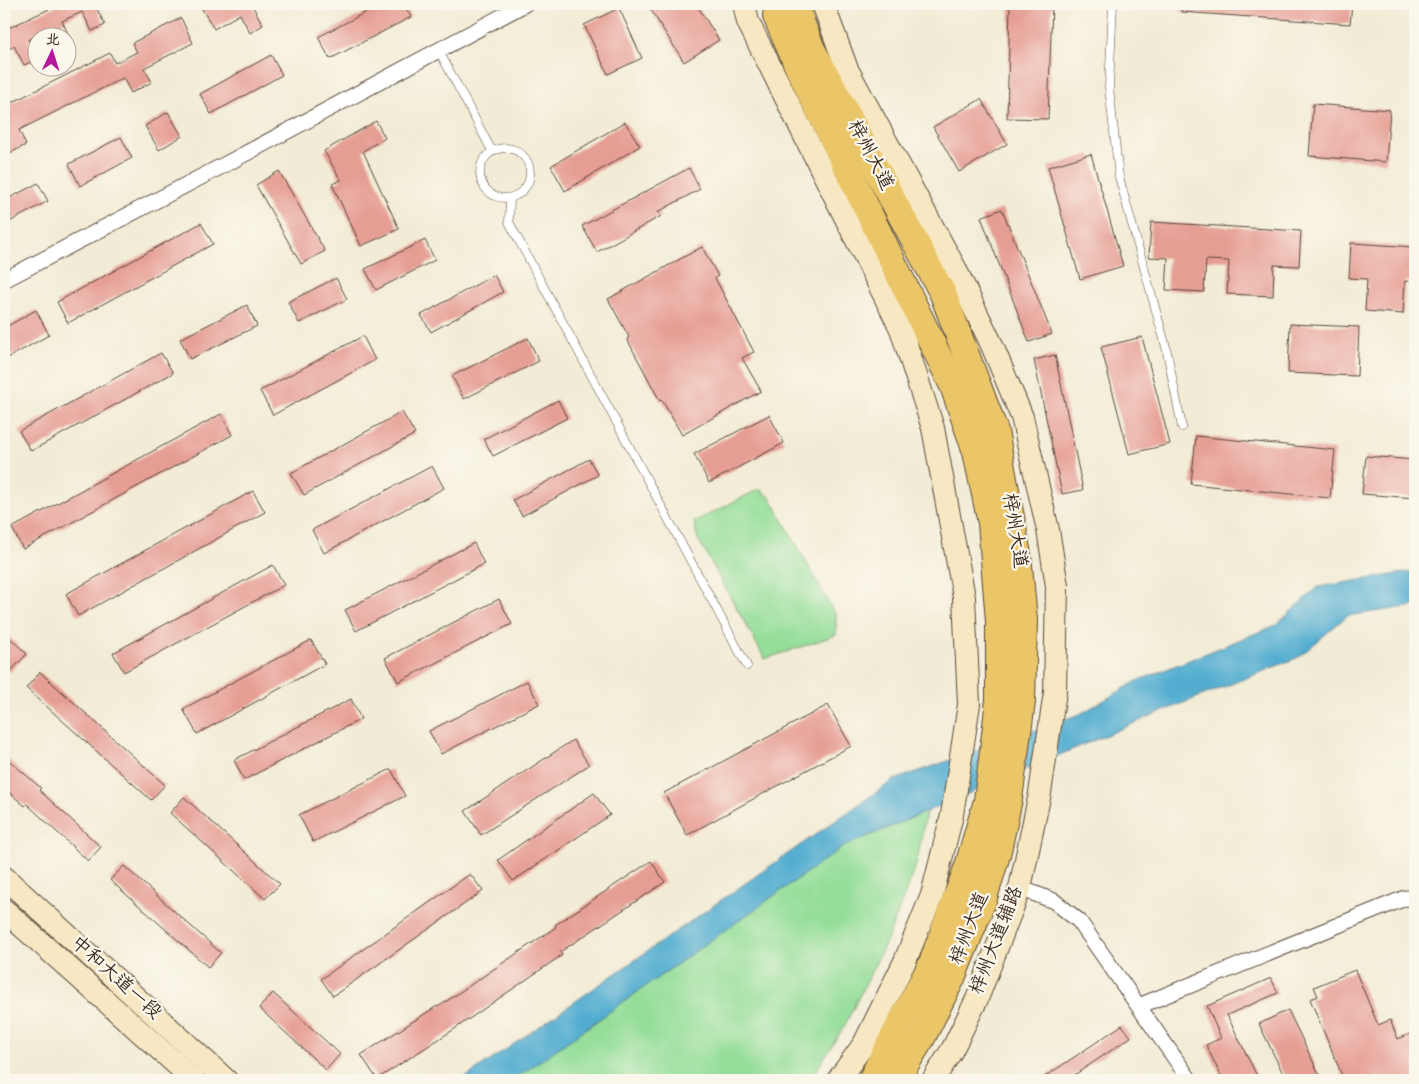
<svg xmlns="http://www.w3.org/2000/svg" width="1419" height="1084" viewBox="0 0 1419 1084" font-family="Dekko,'LXGW WenKai TC',sans-serif">
	<style>
		.green { fill: #94de99; stroke: #68845c }
		.water { fill: #52add0; stroke: #466c77 }
		.building { fill: #e69e94 }
		.lines { fill: none; stroke-linecap: round; stroke-linejoin: round }
		.service-casing { stroke: #56473a; stroke-width: 9 }
		.minor-casing { stroke: #56473a; stroke-width: 17 }
		.secondary-casing { stroke: #56473a; stroke-width: 24 }
		.trunk-casing { stroke: #56473a; stroke-width: 28 }
		.service { stroke: #fff; stroke-width: 8 }
		.minor { stroke: #fff; stroke-width: 15 }
		.secondary { stroke: #f7e8c3; stroke-width: 22 }
		.trunk { stroke: #ebc669; stroke-width: 26 }
		.labels { text-anchor: middle; dominant-baseline: central; stroke-width: 4.5; stroke-linejoin: round; paint-order: stroke }
		.street-label { font-size: 19px; fill: #3b2a1e; stroke: #fbf7ec }
	</style>
	<rect width="100%" height="100%" fill="#fbf7ec"/>
	<filter id="ink" filterUnits="userSpaceOnUse"><feTurbulence type="fractalNoise" baseFrequency=".02" numOctaves="2"/><feDisplacementMap in="SourceGraphic" scale="10" xChannelSelector="R" yChannelSelector="G"/><feConvolveMatrix kernelMatrix="1 2 1 2 8 2 1 2 1" color-interpolation-filters="sRGB"/></filter>
	<filter id="wash" filterUnits="userSpaceOnUse"><feTurbulence type="fractalNoise" baseFrequency=".0096" numOctaves="4" result="noise"/><feDisplacementMap in="SourceGraphic" scale="20" xChannelSelector="R" yChannelSelector="G"/><feGaussianBlur stdDeviation="1.12" result="paint"/><feColorMatrix in="noise" values="0 0 0 0 0 0 0 0 0 0 0 0 0 0 0 0 0 1.4 0 .05"/><feComposite in="paint" operator="in"/></filter>
	<g filter="url(#wash)">
		<rect width="100%" height="100%" fill="#f2ecd6"/>
		<g class="green">
			<path d="M759,489L770,497L836,616V635L765,659L698,539L694,522Z"/>
			<path d="M926,812L917,862L888,938L845,1025L810,1080H513L843,847Z"/>
		</g>
		<path class="water" d="M1415,571V606L1347,616L1299,657L1156,714L843,847L513,1080H462L894,780L1080,714L1137,681L1276,625L1318,587Z"/>
		<g id="blocks">
			<g class="building">
				<path d="M60,4H99L95,5L105,25L92,31L82,12L62,21L70,38H53L49,30L28,40L37,59L24,65L14,46L4,51V30Z"/>
				<path d="M212,4H259L253,7L263,25L250,33L240,14L214,29L202,9Z"/>
				<path d="M382,4H404L411,17L330,59L318,37Z"/>
				<path d="M647,4H696L719,40L684,62Z"/>
				<path d="M1010,4H1052L1048,119L1007,118Z"/>
				<path d="M1182,4H1352L1350,24L1181,12Z"/>
				<path d="M619,8L642,58L608,74L584,25Z"/>
				<path d="M181,18L193,43L144,68L152,82L131,93L123,78L19,130L26,145L4,156V118L12,114L7,105L110,53L115,63L137,52L132,43Z"/>
				<path d="M271,55L282,75L211,114L200,94Z"/>
				<path d="M981,99L1007,144L959,172L933,127Z"/>
				<path d="M1313,104L1390,110L1386,162L1309,156Z"/>
				<path d="M168,112L182,136L159,150L145,126Z"/>
				<path d="M376,121L385,138L363,151L399,229L361,246L332,184L341,180L324,151Z"/>
				<path d="M625,122L640,146L565,191L551,166Z"/>
				<path d="M121,137L132,158L80,186L69,164Z"/>
				<path d="M1091,154L1123,266L1080,279L1048,167Z"/>
				<path d="M689,168L700,189L658,212L661,216L597,252L582,226Z"/>
				<path d="M279,171L325,251L301,264L256,185Z"/>
				<path d="M38,183L48,201L4,225V201Z"/>
				<path d="M1002,209L1052,334L1029,342L981,217Z"/>
				<path d="M1151,222L1301,231L1299,266L1274,265L1273,296L1227,294L1229,261L1206,260L1204,292L1166,290L1168,258L1149,257Z"/>
				<path d="M201,223L213,244L68,323L57,302Z"/>
				<path d="M425,240L435,260L376,290L365,269Z"/>
				<path d="M1351,243L1415,247V282L1405,281L1403,314L1365,311L1367,279L1349,278Z"/>
				<path d="M702,247L718,276L715,278L754,352L742,358L761,391L682,435L662,400L660,401L627,339L629,337L608,299Z"/>
				<path d="M494,275L503,292L431,332L421,315Z"/>
				<path d="M336,278L347,299L299,323L288,302Z"/>
				<path d="M247,305L257,326L190,359L180,339Z"/>
				<path d="M36,310L49,335L4,360V328Z"/>
				<path d="M1290,324L1359,327L1357,376L1288,373Z"/>
				<path d="M363,336L375,360L273,415L260,391Z"/>
				<path d="M1142,337L1170,444L1129,454L1101,347Z"/>
				<path d="M528,338L539,361L464,399L452,376Z"/>
				<path d="M161,353L173,373L31,451L19,431Z"/>
				<path d="M1055,355L1083,490L1062,494L1034,360Z"/>
				<path d="M558,400L567,418L493,456L484,439Z"/>
				<path d="M402,412L415,434L304,495L291,473Z"/>
				<path d="M221,414L232,435L23,549L12,528Z"/>
				<path d="M769,415L784,443L709,483L694,454Z"/>
				<path d="M1196,436L1335,450L1330,498L1191,484Z"/>
				<path d="M1366,456L1415,460V498L1362,494Z"/>
				<path d="M589,459L598,475L522,516L513,500Z"/>
				<path d="M432,466L444,488L324,553L312,530Z"/>
				<path d="M253,491L265,512L78,616L66,594Z"/>
				<path d="M474,543L484,564L356,631L345,610Z"/>
				<path d="M273,565L284,585L124,672L113,653Z"/>
				<path d="M499,599L512,624L398,682L385,658Z"/>
				<path d="M4,632L27,654L10,672L4,667Z"/>
				<path d="M311,640L325,664L197,734L183,709Z"/>
				<path d="M40,672L165,785L151,800L26,688Z"/>
				<path d="M527,681L539,704L441,754L429,731Z"/>
				<path d="M351,699L361,719L244,780L234,760Z"/>
				<path d="M828,705L851,746L687,835L664,793Z"/>
				<path d="M573,740L589,765L481,835L465,811Z"/>
				<path d="M4,756L41,788L39,790L101,847L88,861L27,804L25,806L4,788Z"/>
				<path d="M391,769L405,796L313,842L299,815Z"/>
				<path d="M594,793L610,815L513,881L498,860Z"/>
				<path d="M184,797L280,884L265,899L170,813Z"/>
				<path d="M651,861L665,882L560,952L562,955L453,1030L377,1079L361,1055L437,1006L438,1007L556,927L555,925Z"/>
				<path d="M124,866L221,953L208,967L110,880Z"/>
				<path d="M470,874L483,891L333,996L321,979Z"/>
				<path d="M1355,970L1378,1025L1390,1020L1398,1039L1415,1032V1080H1344L1310,999L1318,996L1314,987Z"/>
				<path d="M1271,978L1278,993L1227,1015L1259,1080H1223L1206,1045L1221,1038L1207,1006Z"/>
				<path d="M273,993L340,1054L326,1070L259,1008Z"/>
				<path d="M1288,1010L1322,1080H1286L1259,1024Z"/>
				<path d="M1122,1025L1131,1037L1067,1080H1040Z"/>
			</g>
		</g>
	</g>
	<g filter="url(#ink)">
		<use href="#blocks" fill-opacity="0" stroke="#56473a" stroke-width="1"/>
		<g class="lines">
			<g class="service-casing">
				<g id="service">
					<path d="M1113,4L1109,87L1119,177L1166,347L1182,427"/>
					<path d="M438,49L492,151"/>
					<circle cx="505" cy="173" r="25"/>
					<path d="M510,198L509,222L747,666"/>
				</g>
			</g>
			<g class="minor-casing">
				<g id="minor">
					<path d="M4,280L224,165L525,4"/>
					<path d="M1020,888L1054,901L1079,921L1190,1080"/>
					<path d="M1139,1006L1405,898L1415,899"/>
				</g>
			</g>
			<g class="secondary-casing">
				<g id="secondary">
					<path d="M744,4L748,22L901,329L933,428L964,597L969,704L952,815L932,895L905,961L864,1044L838,1080"/>
					<path d="M823,4L847,69L955,268L991,343L1022,417L1048,530L1057,586L1055,692L1040,793L1020,888L977,999L952,1050L933,1080"/>
					<path d="M4,877L226,1080"/>
					<path d="M4,910L194,1080"/>
				</g>
			</g>
			<g class="trunk-casing">
				<g id="trunk">
					<path d="M794,4L812,49L943,294L995,431L1018,555L1024,620L1022,702L1009,799L997,855L983,901L952,978L922,1038L896,1080"/>
					<path d="M776,16L798,67L953,386L976,452L991,523L999,621V700L987,801L968,866L931,965L871,1080"/>
				</g>
			</g>
			<use href="#service" class="service"/>
			<use href="#minor" class="minor"/>
			<use href="#secondary" class="secondary"/>
			<use href="#trunk" class="trunk"/>
		</g>
	</g>
	<g class="labels">
		<g class="street-label">
			<text transform="translate(869 156) rotate(62)">梓州大道</text>
			<text transform="translate(1013 531) rotate(81)">梓州大道</text>
			<text transform="translate(971 929) rotate(-69)">梓州大道</text>
			<text transform="translate(998 941) rotate(-69)">梓州大道辅路</text>
			<text transform="translate(115 979) rotate(42)">中和大道一段</text>
		</g>
	</g>
	<rect width="1419" height="1084" fill="none" stroke="#fbf7ec" stroke-width="20"/>
	<g transform="translate(52 52) rotate(4)"><circle r="24" fill="#fbf7ec" stroke="#aea59a"/>
	<path d="M0-4L9 19L0 12L-9 19Z" fill="#b5179e"/>
	<text y="-8" font-size="14" font-weight="bold" text-anchor="middle" fill="#3b2a1e">北</text>
	</g>
</svg>
